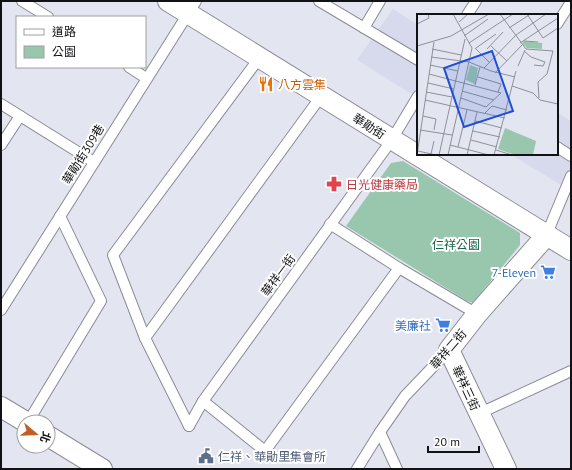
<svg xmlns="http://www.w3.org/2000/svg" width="572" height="470" viewBox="0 0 572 470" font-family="'PT Sans','Noto Sans TC',sans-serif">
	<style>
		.built { fill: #d7daec }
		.green { fill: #99c7ad }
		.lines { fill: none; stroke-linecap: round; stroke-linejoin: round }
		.lane-casing { stroke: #8a8c95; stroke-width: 12 }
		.street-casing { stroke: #8a8c95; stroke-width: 22 }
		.lane { stroke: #fff; stroke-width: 10 }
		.street { stroke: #fff; stroke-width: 20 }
		.labels { text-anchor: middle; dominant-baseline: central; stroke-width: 4; stroke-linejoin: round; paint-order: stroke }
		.food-label { font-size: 12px; fill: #c56008; stroke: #fff; text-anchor: start }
		.street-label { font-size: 12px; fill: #111215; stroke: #fff }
		.health-label { font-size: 12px; fill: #be3a42; stroke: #fff; text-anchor: start }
		.park-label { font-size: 12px; fill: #136643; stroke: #fff }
		.shop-label { font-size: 12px; fill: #366cbe; stroke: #fff; text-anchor: end }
		.service-label { font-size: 12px; fill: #4e5e75; stroke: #fff; text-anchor: start }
		.inset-road { fill: none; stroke: #8f9198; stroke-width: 1 }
		.view { fill: #1d4ed8; fill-opacity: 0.15; stroke: #1d4ed8; stroke-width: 2 }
		.inset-edge { fill: none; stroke: #111215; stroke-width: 2 }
	</style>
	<rect width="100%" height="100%" fill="#e3e5f0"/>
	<g class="built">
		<path d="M393,9L418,25V98L357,60Z"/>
		<path d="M557,112L571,121V191L510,154H557Z"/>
	</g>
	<path class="green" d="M403,161L520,233V245L473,303L467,301L346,226L391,163Z"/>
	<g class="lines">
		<g class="lane-casing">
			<g id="lane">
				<path d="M22,1L48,17"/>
				<path d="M319,1L418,60"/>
				<path d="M467,15L476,1"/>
				<path d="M557,24L571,2"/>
				<path d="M364,28L380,1"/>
				<path d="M129,67L146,78"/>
				<path d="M1,104L94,162"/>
				<path d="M1,145L20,116"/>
				<path d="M557,147L571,156"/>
				<path d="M330,224L399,268L477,314"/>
				<path d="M546,236L571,176"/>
				<path d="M1,310L196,1"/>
				<path d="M145,338L322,95"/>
				<path d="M203,401L265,451L399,268"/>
				<path d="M478,414L571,371"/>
				<path d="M28,422L101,301L60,216"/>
				<path d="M189,426L145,338L113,255L260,57"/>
				<path d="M189,426L203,401L391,141L418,96"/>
				<path d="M380,432L397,469"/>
				<path d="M357,469L380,432L405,396L449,350"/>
			</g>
		</g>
		<g class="street-casing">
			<g id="street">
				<path d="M168,1L571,250"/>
				<path d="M1,407L26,422"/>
				<path d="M48,436L102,469"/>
				<path d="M506,469L449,350L477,314L546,236"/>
			</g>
		</g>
		<use href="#lane" class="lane"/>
		<use href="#street" class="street"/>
	</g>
	<defs>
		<g id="restaurant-bare" transform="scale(1.2)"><path d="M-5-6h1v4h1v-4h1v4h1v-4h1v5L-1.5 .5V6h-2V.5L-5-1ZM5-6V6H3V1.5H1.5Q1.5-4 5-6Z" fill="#e8710a" stroke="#fff" stroke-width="2.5" paint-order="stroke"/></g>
		<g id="pharmacy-bare" transform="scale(1.2)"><path d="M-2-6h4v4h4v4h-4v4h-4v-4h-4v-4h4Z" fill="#e0444e" stroke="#fff" stroke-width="2.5" paint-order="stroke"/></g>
		<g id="supermarket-bare" transform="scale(1.2)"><path d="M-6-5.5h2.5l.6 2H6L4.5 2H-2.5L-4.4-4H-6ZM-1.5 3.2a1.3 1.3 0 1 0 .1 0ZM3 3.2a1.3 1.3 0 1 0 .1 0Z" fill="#3f7fe0" stroke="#fff" stroke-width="2.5" paint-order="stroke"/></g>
		<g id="civic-bare" transform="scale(1.2)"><path d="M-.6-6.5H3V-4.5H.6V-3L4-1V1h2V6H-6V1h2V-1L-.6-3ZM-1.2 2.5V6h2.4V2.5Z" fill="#5c6f8a" stroke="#fff" stroke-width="2.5" paint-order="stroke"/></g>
	</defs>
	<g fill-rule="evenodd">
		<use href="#restaurant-bare" x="266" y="84"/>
		<use href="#pharmacy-bare" x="334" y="184"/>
		<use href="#supermarket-bare" x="548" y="272"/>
		<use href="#supermarket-bare" x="443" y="325"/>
		<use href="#civic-bare" x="206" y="456"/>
	</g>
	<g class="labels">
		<g class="food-label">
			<text x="278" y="84">八方雲集</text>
		</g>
		<g class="street-label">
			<text transform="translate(369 126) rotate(33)">華勛街</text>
			<text transform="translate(83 154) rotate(-58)">華勛街309巷</text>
			<text transform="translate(278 275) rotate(-54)">華祥一街</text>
			<text transform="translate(448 349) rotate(-49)">華祥二街</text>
			<text transform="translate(466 388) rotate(65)">華祥三街</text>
		</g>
		<g class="health-label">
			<text x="346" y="184">日光健康藥局</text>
		</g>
		<g class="park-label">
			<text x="456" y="244">仁祥公園</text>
		</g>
		<g class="shop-label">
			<text x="536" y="272">7-Eleven</text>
			<text x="431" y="325">美廉社</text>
		</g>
		<g class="service-label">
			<text x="218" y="456">仁祥、華勛里集會所</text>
		</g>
	</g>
	<g transform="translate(417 14)">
		<rect width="141" height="141" fill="#e3e5f0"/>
		<path d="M107,27L125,29V35L110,34L105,29ZM53,51L61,54L58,70L49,66ZM88,114L119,127L116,141H98L81,135Z" fill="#99c7ad"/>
		<path class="inset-road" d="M83,0L109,35M110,0L126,24L141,14M42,8L51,0M0,10L12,4L11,0M92,14L112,1M47,22L71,5M107,27L121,28M52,29L96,0M103,29L141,4M0,32L34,22L72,0M74,32L90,47M58,34L73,49M59,34L79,20M15,35L44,41M70,35L86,18M109,35L136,37L130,60M107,37L114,43L128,48L126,52L117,51M14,43L52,48L74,57L98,63M13,51L41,57M101,52L108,36M67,54L99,21L129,0M78,59L105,31M12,60L84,79M61,63L84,70L81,78M11,69L37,75M58,71L63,53M95,72L116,79L123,86L141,90M45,77L77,86M9,78L35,83M44,84L69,93L84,79M122,84L121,68L130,60M8,86L88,104M67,100L75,92L90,96M6,102L19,105L17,116M58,107L85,114M3,116L35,121M56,117L83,123M54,126L80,133M33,131L72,141M41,133L50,96M79,136L95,141M1,137L19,141M14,140L17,127M0,141L17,28M22,141L48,25M31,141L55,34L36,0M50,141L60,98M77,141L99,57"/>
		<path class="view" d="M75,37L96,97L47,113L27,54Z"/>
		<rect width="141" height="141" class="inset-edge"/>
	</g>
	<rect width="572" height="470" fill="none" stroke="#111215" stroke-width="4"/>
	<rect x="16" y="16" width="130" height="52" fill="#ffffff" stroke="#a0a0a1"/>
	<rect x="24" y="29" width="20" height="6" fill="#ffffff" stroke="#a0a0a1"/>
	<text x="52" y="36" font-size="12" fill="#111215">道路</text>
	<rect x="24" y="46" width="20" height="12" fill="#99c7ad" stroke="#a0a0a1"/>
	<text x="52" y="56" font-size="12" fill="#111215">公園</text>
	<g transform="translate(36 434) rotate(109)"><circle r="19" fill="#ffffff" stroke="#a0a0a1"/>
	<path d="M0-3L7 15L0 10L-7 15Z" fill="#c15f24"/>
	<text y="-6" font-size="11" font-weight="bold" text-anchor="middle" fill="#111215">北</text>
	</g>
	<path d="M428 446v6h51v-6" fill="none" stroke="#111215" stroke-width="2"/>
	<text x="434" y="446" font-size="12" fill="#111215" stroke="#ffffff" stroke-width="3" paint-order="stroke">20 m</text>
</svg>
